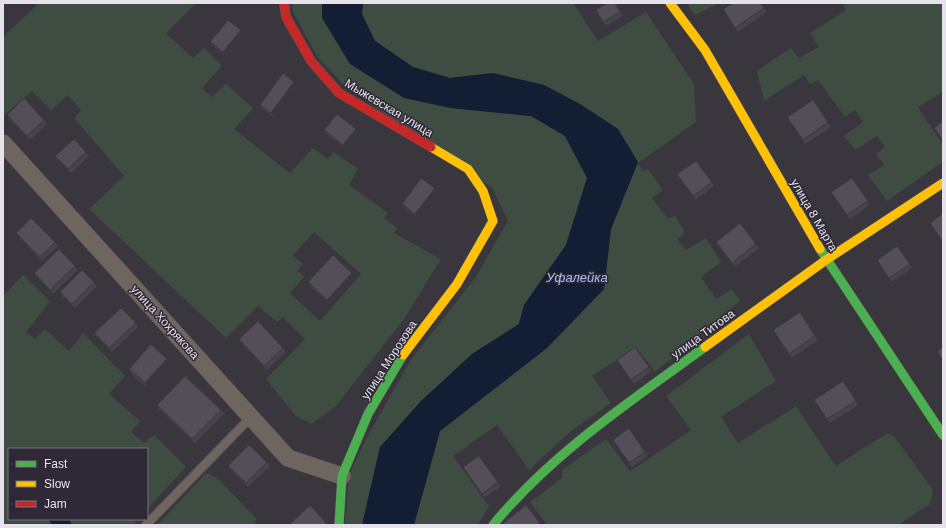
<svg xmlns="http://www.w3.org/2000/svg" width="946" height="528" viewBox="0 0 946 528" font-family="Arial,sans-serif">
	<style>
		.green { fill: #3e4c41; fill-rule: evenodd }
		.water { fill: #131d33 }
		.lines { fill: none; stroke-linecap: round; stroke-linejoin: round }
		.lane-casing { stroke: #555259; stroke-width: 10 }
		.street-casing { stroke: #555259; stroke-width: 18 }
		.fast-casing { stroke: #555259; stroke-width: 10 }
		.slow-casing { stroke: #555259; stroke-width: 10 }
		.jam-casing { stroke: #555259; stroke-width: 10 }
		.lane { stroke: #6e655f; stroke-width: 8 }
		.street { stroke: #6e655f; stroke-width: 17 }
		.fast { stroke: #4caf50; stroke-width: 9 }
		.slow { stroke: #ffc107; stroke-width: 9 }
		.jam { stroke: #c62828; stroke-width: 9 }
		.wall { fill: #47434c }
		.shaded-wall { fill: #3a373e }
		.building { fill: #534e58; stroke: #3a373e }
		.labels { text-anchor: middle; dominant-baseline: central; stroke-width: 3; stroke-linejoin: round; paint-order: stroke }
		.street-label { font-size: 12px; fill: #e6e2eb; stroke: #2f2836 }
		.water-label { font-size: 13px; font-style: italic; fill: #a5bff3; stroke: #2f2836 }
	</style>
	<rect width="100%" height="100%" fill="#39363e"/>
	<g class="green">
		<path d="M39,3H196L166,33L193,58L204,48L222,66L202,88L212,97L226,84L253,108L234,129L290,173L313,148L328,159L334,152L358,169L349,185L388,213L384,218L397,228L394,233L441,259L404,319L336,406L312,424L296,416L266,379L305,339L283,317L277,322L258,306L226,338L89,209L124,176L74,118L81,110L68,95L51,110L32,91L3,116V37ZM314,232L361,274L320,321L290,293L304,277L298,270L303,264L293,255Z"/>
		<path d="M292,3H322V18L404,98L451,108L531,116L565,136L587,178L566,245L524,305L519,324L472,354L380,447L362,525H345L349,475L367,437L410,361L475,278L508,221L492,188L346,87L318,58L293,12Z"/>
		<path d="M363,3H573L598,41L646,12L694,84L696,122L638,163L643,171L648,169L663,190L652,198L667,218L675,216L685,233L677,239L686,250L706,238L721,262L701,277L716,299L732,289L740,301L655,372L636,347L592,376L611,403L571,431L529,470L497,425L453,456L489,506L478,525H414L440,431L547,348L604,289L611,229L638,162L493,73L450,78L413,67L375,41L362,14Z"/>
		<path d="M686,3H720L695,15Z"/>
		<path d="M842,3H943V92L918,107L943,145V162L887,201L868,175L884,165L876,154L885,147L877,136L855,150L844,136L863,122L855,110L845,117L818,80L810,84L804,75L764,101L757,71L791,48L799,58L819,47L810,33L846,10Z"/>
		<path d="M23,275L50,301L26,332L35,339L45,329L69,351L83,333L125,376L109,394L140,421L131,432L144,443L154,435L186,467L147,509V449H9V519H138L132,525H3V296Z"/>
		<path d="M749,334L776,381L721,417L738,443L796,406L836,466L887,433L894,436L933,490L930,504L898,525H547L530,502L562,478V470L606,439L630,471L691,430L666,396Z"/>
		<path d="M206,473L216,477L257,519L253,523L255,525H157Z"/>
	</g>
	<g class="water">
		<path d="M322,3H363L362,14L375,41L413,67L450,78L493,73L544,85L580,104L618,129L638,162L611,229L604,289L547,348L440,431L414,525H362L380,447L421,401L472,354L519,324L524,305L566,245L587,178L565,136L531,116L451,108L404,98L350,64L322,18Z"/>
		<path d="M48,519H69L72,525H52Z"/>
	</g>
	<g class="lines">
		<g class="lane-casing">
			<path id="lane" d="M146,525L251,417"/>
		</g>
		<g class="street-casing">
			<path id="street" d="M3,143L288,458L342,476"/>
		</g>
		<g class="fast-casing">
			<g id="fast">
				<path d="M820,249L943,435"/>
				<path d="M339,525L342,476L368,414L403,355"/>
				<path d="M493,525C552,453 631,401 705,347"/>
			</g>
		</g>
		<g class="slow-casing">
			<g id="slow">
				<path d="M670,3L705,50L820,249"/>
				<path d="M705,347L826,260L943,183"/>
				<path d="M403,355L457,284L493,221L483,191L468,169L431,147"/>
			</g>
		</g>
		<g class="jam-casing">
			<path id="jam" d="M284,3L286,17L311,61L339,93L431,147"/>
		</g>
		<use href="#lane" class="lane"/>
		<use href="#street" class="street"/>
		<use href="#fast" class="fast"/>
		<use href="#slow" class="slow"/>
		<use href="#jam" class="jam"/>
	</g>
	<g class="wall">
		<path d="M607,3H615L623,16L606,26L603,22Z"/>
		<path d="M761,3L767,12L738,32L723,9Z"/>
		<path d="M241,30L244,35L226,56L213,46L210,42Z"/>
		<path d="M297,86L274,117L262,109L260,105Z"/>
		<path d="M813,100L831,127L805,144L787,117Z"/>
		<path d="M7,115L44,120L47,124L30,140L9,119Z"/>
		<path d="M356,129L359,133L346,149L327,134L324,130Z"/>
		<path d="M86,152L89,156L71,173L58,160L55,156Z"/>
		<path d="M677,174L712,182L714,186L696,200Z"/>
		<path d="M852,178L870,205L850,219L831,192Z"/>
		<path d="M437,193L418,218L405,208L402,204Z"/>
		<path d="M16,233L55,242L58,246L42,261L19,237Z"/>
		<path d="M756,244L759,248L735,267L719,246Z"/>
		<path d="M897,246L912,268L892,282L877,260Z"/>
		<path d="M75,266L78,270L53,294L37,277L34,273Z"/>
		<path d="M352,273L355,277L330,304L310,286L308,282Z"/>
		<path d="M94,282L97,286L75,308L63,297L60,292Z"/>
		<path d="M800,312L818,340L792,358L773,330Z"/>
		<path d="M136,323L138,327L112,352L97,337L94,333Z"/>
		<path d="M239,339L283,348L286,352L267,370L241,343Z"/>
		<path d="M635,347L652,371L634,384L617,360Z"/>
		<path d="M167,359L170,363L147,388L131,373L129,369Z"/>
		<path d="M843,381L858,405L830,423L827,419Z"/>
		<path d="M157,405L221,410L224,414L195,443L159,409Z"/>
		<path d="M629,428L648,456L632,467L613,440Z"/>
		<path d="M479,456L501,486L485,498L463,467Z"/>
		<path d="M267,462L270,466L248,487L231,470L228,466Z"/>
	</g>
	<g class="shaded-wall">
		<path d="M241,30L244,35L226,56L223,52Z"/>
		<path d="M294,82L297,86L274,117L271,113Z"/>
		<path d="M356,129L359,133L346,149L343,145Z"/>
		<path d="M435,188L437,193L418,218L415,214Z"/>
		<path d="M352,273L355,277L330,304L327,300Z"/>
		<path d="M167,359L170,363L147,388L145,383Z"/>
	</g>
	<g class="building">
		<path d="M607,3H615L620,12L603,22L596,10Z"/>
		<path d="M733,3H760L764,8L735,28L723,9Z"/>
		<path d="M228,20L241,30L223,52L210,42Z"/>
		<path d="M283,73L294,82L271,113L260,105Z"/>
		<path d="M24,98L44,120L27,136L7,115Z"/>
		<path d="M813,100L828,122L803,140L787,117Z"/>
		<path d="M337,114L356,129L343,145L324,130Z"/>
		<path d="M943,121V141L934,128Z"/>
		<path d="M74,139L86,152L68,169L55,156Z"/>
		<path d="M696,161L712,182L693,196L677,174Z"/>
		<path d="M421,178L435,188L415,214L402,204Z"/>
		<path d="M852,178L868,201L847,215L831,192Z"/>
		<path d="M943,213V242L930,223Z"/>
		<path d="M31,218L55,242L40,257L16,233Z"/>
		<path d="M740,223L756,244L732,263L716,242Z"/>
		<path d="M897,246L910,264L889,278L877,260Z"/>
		<path d="M59,249L75,266L50,290L34,273Z"/>
		<path d="M333,255L352,273L327,300L308,282Z"/>
		<path d="M82,270L94,282L72,304L60,292Z"/>
		<path d="M121,308L136,323L109,348L94,333Z"/>
		<path d="M800,312L815,336L789,354L773,330Z"/>
		<path d="M258,321L283,348L264,366L239,339Z"/>
		<path d="M151,344L167,359L145,383L129,369Z"/>
		<path d="M635,347L649,367L631,380L617,360Z"/>
		<path d="M943,347V360L937,351Z"/>
		<path d="M185,376L221,410L192,439L157,405Z"/>
		<path d="M843,381L856,401L827,419L814,400Z"/>
		<path d="M629,428L645,452L629,463L613,440Z"/>
		<path d="M249,445L267,462L246,483L228,466Z"/>
		<path d="M479,456L498,482L482,494L463,467Z"/>
		<path d="M310,505L328,525H289Z"/>
		<path d="M526,505L540,523L537,525H501Z"/>
	</g>
	<g class="labels">
		<g class="street-label">
			<text transform="translate(389 108) rotate(31)">Мыжевская улица</text>
			<text transform="translate(814 215) rotate(60)">улица 8 Марта</text>
			<text transform="translate(165 322) rotate(48)">улица Хохрякова</text>
			<text transform="translate(703 334) rotate(-36)">улица Титова</text>
			<text transform="translate(389 360) rotate(-57)">улица Морозова</text>
		</g>
		<g class="water-label">
			<text x="577" y="277">Уфалейка</text>
		</g>
	</g>
	<rect width="946" height="528" fill="none" stroke="#e6e2eb" stroke-width="8"/>
	<rect x="8" y="448" width="140" height="72" fill="#2f2836" stroke="#78727e"/>
	<rect x="16" y="461" width="20" height="6" fill="#4caf50" stroke="#78727e"/>
	<text x="44" y="468" font-size="12" fill="#e6e2eb">Fast</text>
	<rect x="16" y="481" width="20" height="6" fill="#ffc107" stroke="#78727e"/>
	<text x="44" y="488" font-size="12" fill="#e6e2eb">Slow</text>
	<rect x="16" y="501" width="20" height="6" fill="#c62828" stroke="#78727e"/>
	<text x="44" y="508" font-size="12" fill="#e6e2eb">Jam</text>
</svg>
